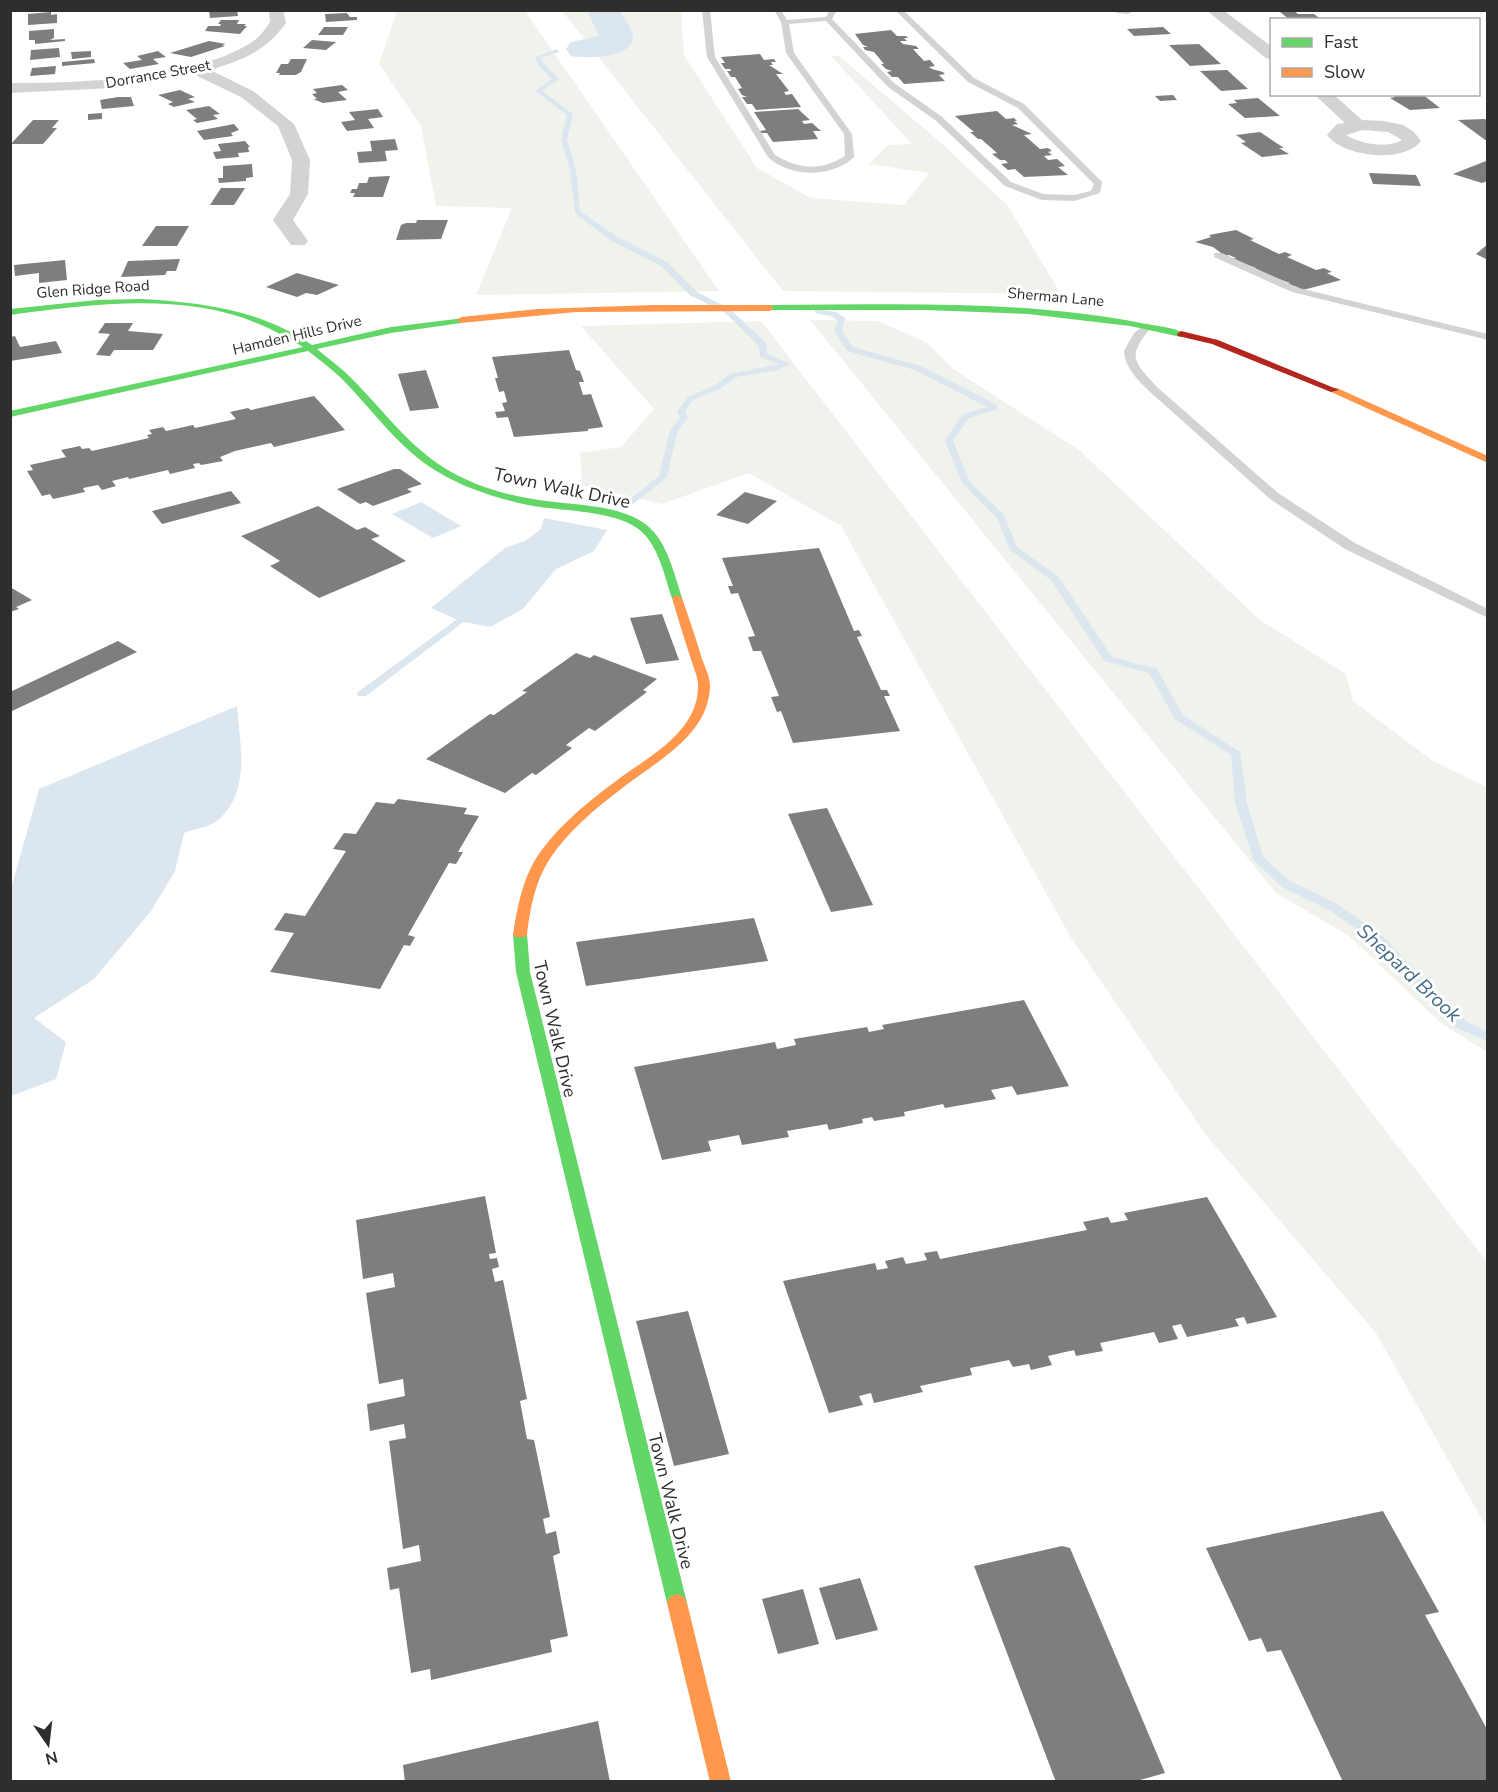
<svg xmlns="http://www.w3.org/2000/svg" width="1498" height="1792" viewBox="0 0 1498 1792" font-family="'Nunito Sans',sans-serif">
	<style>
		.green { fill: #f0f3ec }
		.water { fill: #dbe6ee }
		.lines { fill: none; stroke-linecap: round; stroke-linejoin: round }
		.stream { fill: #dbe6ee; fill-rule: evenodd }
		.river { fill: #dbe6ee; fill-rule: evenodd }
		.building { fill: #7e7e7e }
		.lane { fill: #d3d3d3; fill-rule: evenodd }
		.street { fill: #d3d3d3; fill-rule: evenodd }
		.fast { fill: #63d668; fill-rule: evenodd }
		.slow { fill: #ff974d; fill-rule: evenodd }
		.jam { fill: #b3261e; fill-rule: evenodd }
		.labels { text-anchor: middle; dominant-baseline: central; stroke-width: 6; stroke-linejoin: round; paint-order: stroke }
		.far-street-label { font-size: 15px; fill: #2e2e2e; stroke: #fff }
		.street-label { font-size: 18px; fill: #2e2e2e; stroke: #fff }
		.water-label { font-size: 20px; font-style: italic; fill: #456c86; stroke: #fff }
	</style>
	<rect width="100%" height="100%" fill="#fff"/>
	<g class="green">
		<path d="M397,11H525L719,291L476,295L512,208L436,206L421,126L379,64Z"/>
		<path d="M562,11H681L684,55L757,168L811,198L904,205L929,173L869,164L888,145L912,144L831,56H839L940,142L1008,206L1061,294L783,291Z"/>
		<path d="M810,320L877,321L926,342L953,369L1079,450L1260,620L1346,674L1353,701L1433,761L1487,787V1052L1441,1023L1349,936L1276,893Z"/>
		<path d="M761,321L1487,1262V1528L1376,1333L1206,1135L1070,936L841,526L749,473L662,504L582,485L580,453L621,447L654,409L581,326Z"/>
	</g>
	<g class="water">
		<path d="M421,502L461,526L433,538L392,514Z"/>
		<path d="M544,518L607,530L594,551L556,569L523,609L490,627L460,621L431,608L505,548L525,541L541,529Z"/>
		<path d="M237,706C240,744 251,792 218,820C210,827 194,829 184,833L175,871L151,911L94,979L34,1018L66,1042L56,1079L11,1096V889L39,789Z"/>
	</g>
	<g class="lines">
		<g class="stream">
			<path d="M557,49L559,52L541,58L543,63L559,79L542,91L573,114L567,140L576,170L580,211L616,236L667,262L697,292L730,309L766,343L767,354L791,364L775,371L736,377L720,389L693,400L685,411L688,418L678,430L667,477L628,508L623,505L625,503L659,476L670,430L680,418L677,411L688,397L714,386L730,374L780,364L760,357L759,346L723,311L691,296L661,266L610,240L575,213L570,170L561,140L567,115L535,91L552,79L538,65L535,57Z"/>
			<path d="M815,309L836,312L845,318L842,331L853,347L921,366L997,405V409L969,418L953,441L970,482L1004,515L1017,547L1058,576L1112,657L1157,669L1183,715L1240,752L1247,803L1263,857L1290,881L1337,904L1379,933L1466,1021L1488,1032V1042L1456,1027L1371,939L1329,910L1282,887L1254,861L1235,803L1231,755L1175,719L1149,673L1104,661L1051,580L1010,550L997,518L962,483L945,441L963,414L987,407L915,370L847,351L834,331L838,321L831,316L815,313Z"/>
			<path d="M471,609L476,612L474,614L366,696H358L357,694L358,692Z"/>
		</g>
		<path class="river" d="M587,10H619C624,18 632,28 633,36C635,58 584,59 571,56L566,49L571,42L599,36Z"/>
	</g>
	<g class="building">
		<path d="M218,10H237L238,16L210,18L209,11Z"/>
		<path d="M1294,11L1298,14H1314L1322,20H1290L1280,12Z"/>
		<path d="M51,12V15L57,14V23L28,25V14Z"/>
		<path d="M347,13L350,17H357V20L326,22L325,14Z"/>
		<path d="M221,20H239L237,24H246L244,26H247L240,34L205,31L208,26H220L221,24H218Z"/>
		<path d="M324,27H348L343,35H318Z"/>
		<path d="M1163,27L1171,34L1134,36L1127,29Z"/>
		<path d="M54,29V38L50,40L65,39V41L35,44V40H29V31Z"/>
		<path d="M891,30L897,36H906L908,38H904L907,41H900L903,44L916,46L919,49H913L924,61L930,60L935,66L929,67L932,69L943,72L945,74L939,75L945,81L904,84L898,77H892L887,72L892,71L886,69L881,64H884L874,52L865,50L863,47H868L863,45L855,34Z"/>
		<path d="M312,40L336,42L326,50L303,48Z"/>
		<path d="M209,41L226,44L222,45L225,46L191,57L170,53Z"/>
		<path d="M1199,44L1221,64L1190,66L1169,45Z"/>
		<path d="M59,48L60,57L30,60L31,50Z"/>
		<path d="M91,51V57L72,59L71,52Z"/>
		<path d="M158,51L166,57L153,59L159,64L130,69L123,63L142,60L137,56Z"/>
		<path d="M760,54L764,60L774,59L776,62H771L773,65H769L783,74H776L789,91L784,92L786,95L792,94L801,107L756,110L752,104H747L742,97H747L742,95L738,89L742,88L735,77H731L727,71H731L730,69H725L721,63H725L721,57Z"/>
		<path d="M94,59L95,63L62,66V62Z"/>
		<path d="M291,59H307L301,72L296,75H279L280,73H276L281,64H288Z"/>
		<path d="M56,66L55,74L30,76L32,68Z"/>
		<path d="M1227,70L1248,89L1221,91L1200,71Z"/>
		<path d="M342,85L348,90L338,92L347,100L323,103L313,99H317L312,94L317,93L313,89Z"/>
		<path d="M180,90L195,97L188,99L195,102L174,107L168,104L173,102L158,95Z"/>
		<path d="M1392,94H1422L1440,108L1410,110L1390,98L1395,97Z"/>
		<path d="M1173,95L1177,100L1160,101L1155,96Z"/>
		<path d="M118,97H131L134,106L102,109L100,100Z"/>
		<path d="M1258,98L1280,116L1245,118L1228,104L1237,103L1234,100Z"/>
		<path d="M209,106L220,114L213,115L218,119L197,123L193,120L197,119L186,110Z"/>
		<path d="M378,109L383,117L368,119L374,128L347,131L341,122L355,120L349,112Z"/>
		<path d="M798,109L810,120L802,121L804,124L812,123L821,131H813L818,139L773,142L767,133H761L760,131L766,130L754,112Z"/>
		<path d="M997,111L1006,119L1014,118L1017,121H1014L1018,124L1012,125L1032,134L1024,135L1040,149L1048,148L1052,151L1048,152L1052,155L1044,156L1048,160L1057,159L1065,166L1058,167L1068,175L1024,177L1015,169L1008,170L1001,164L1008,163L1005,160H1000L992,154L997,153L981,139H978L970,132H974L955,116Z"/>
		<path d="M102,113V119L88,120V114Z"/>
		<path d="M1485,119L1488,121V142L1458,120Z"/>
		<path d="M33,120H59L52,128H57L43,144H11Z"/>
		<path d="M234,124L239,130L231,133L233,136L204,140L197,131Z"/>
		<path d="M1260,132L1284,148H1279L1289,154L1262,157L1241,143L1246,142L1236,135Z"/>
		<path d="M395,139L398,150L385,151L387,161L359,163L357,152L372,151L370,141Z"/>
		<path d="M245,141L250,147H248L249,152L238,153L239,157L216,159L213,152L221,151L218,144Z"/>
		<path d="M1486,161L1488,181L1482,183L1453,174Z"/>
		<path d="M252,164L253,177L246,178V181L219,183L218,178H223V166Z"/>
		<path d="M1369,173L1416,175L1421,186L1373,184Z"/>
		<path d="M390,176L383,197H353L355,193H350L352,189H357L359,183H367L369,177Z"/>
		<path d="M221,188H245L234,205H210Z"/>
		<path d="M417,220H448L441,239L396,240L401,225L406,223H416Z"/>
		<path d="M156,226H189L177,246H142Z"/>
		<path d="M1236,230L1254,239L1250,240L1279,254L1285,252L1292,255L1287,257L1316,270L1324,268L1332,272L1327,273L1341,280L1303,290L1295,286L1291,287L1286,284L1290,283L1252,269L1256,268L1232,259L1236,258L1229,255L1225,256L1213,247L1195,242L1211,237L1209,235Z"/>
		<path d="M1488,244V260L1476,254Z"/>
		<path d="M180,259L176,271H167L165,275L121,277L128,261Z"/>
		<path d="M65,260L67,280L39,283V273L15,276L14,265Z"/>
		<path d="M297,273L339,285L317,295L306,293L297,297L266,287Z"/>
		<path d="M105,323H133L128,331L163,334L153,350H114L110,356L96,355L110,334L98,333Z"/>
		<path d="M15,336L20,347L56,341L62,353L10,361V337Z"/>
		<path d="M569,350L576,370L580,371L584,382H579L583,395L591,394L603,427L588,429V431L514,437L508,417L497,418L495,412L505,411L502,403L507,402L504,391L499,392L495,378H498L492,357Z"/>
		<path d="M426,370L439,408L410,411L398,374Z"/>
		<path d="M314,396L345,430L274,447L271,443L235,451L220,457L223,461L201,465L199,463L193,464L195,468L170,474L168,470L129,479L128,477L112,481L116,486L102,490L98,485L83,488L85,492L53,499L50,494L42,496L27,471L33,470L30,465L66,457L61,450L80,446L82,449L89,448L92,451L149,438L147,435L152,434L149,430L163,427L166,431L193,425L195,428L236,419L230,412L248,408L251,410Z"/>
		<path d="M394,469H400L422,484L407,489L412,492L373,506L366,502L360,504L337,489Z"/>
		<path d="M231,491L241,503L162,524L152,511Z"/>
		<path d="M745,492L777,501L748,524L716,515Z"/>
		<path d="M318,506L357,530L365,527L380,536L371,539L406,561L319,598L270,566L280,561L241,536Z"/>
		<path d="M819,548L854,631L859,630L862,636L857,637L881,690H887L890,696H884L900,731L793,743L781,711L777,712L771,697L779,696L761,651H753L748,637L755,636L738,593L731,594L728,586H733L722,558Z"/>
		<path d="M10,587L32,600L16,607L19,609L10,612Z"/>
		<path d="M662,614L679,660L646,664L630,618Z"/>
		<path d="M118,641L137,652L10,712V692Z"/>
		<path d="M576,653L590,658L594,655L657,679L643,690L647,692L595,731L589,728L566,745L572,748L536,775L532,773L505,793L426,759L490,714L494,715L527,692L522,691Z"/>
		<path d="M398,799L467,808L464,814L479,816L458,852H463L456,864L449,863L408,935L415,937L410,946L404,945L380,989L270,972L294,933L274,930L285,913L305,916L346,851L333,849L344,833L356,834L376,802L394,804Z"/>
		<path d="M827,808L873,905L831,912L788,814Z"/>
		<path d="M754,918L768,961L586,986L576,942Z"/>
		<path d="M1024,1000L1069,1086L1017,1095L1012,1086L991,1090L996,1099L945,1108L943,1104L904,1112L905,1116L874,1121L872,1117L862,1119L863,1123L829,1130L827,1124L787,1131L789,1137L742,1145L739,1135L708,1141L711,1151L662,1160L634,1067L775,1042L777,1049L796,1045L794,1039L867,1027L869,1032L884,1029L882,1025Z"/>
		<path d="M485,1196L496,1253L489,1254L490,1259L497,1258L499,1267L492,1269L495,1282L503,1280L527,1399L520,1401L527,1439L534,1440L550,1517L543,1519L546,1534L556,1531L560,1553L553,1556L568,1636L550,1640L552,1652L431,1680L430,1669L411,1673L399,1588L390,1590L387,1568L421,1561L419,1545L403,1549L389,1441L406,1438L404,1424L370,1431L367,1404L405,1396L403,1379L379,1384L366,1293L395,1287L393,1273L363,1279L356,1220Z"/>
		<path d="M1207,1197L1277,1317L1247,1324L1244,1317L1235,1319L1239,1326L1187,1337L1181,1324L1172,1326L1178,1339L1159,1343L1154,1332L1100,1343L1103,1351L1076,1356L1074,1350L1048,1356L1052,1365L1031,1370L1029,1364L1013,1367L1009,1360L970,1368L972,1375L920,1386L923,1392L874,1403L871,1393L859,1396L863,1405L829,1413L783,1281L875,1263L877,1270L888,1268L885,1261L903,1257L906,1264L927,1260L924,1253L937,1251L940,1259L1087,1230L1083,1222L1108,1217L1111,1223L1128,1220L1124,1213Z"/>
		<path d="M688,1311L729,1454L674,1466L636,1321Z"/>
		<path d="M1383,1511L1439,1612L1425,1615L1488,1731V1782H1343L1281,1650L1267,1652L1261,1638L1249,1641L1206,1548Z"/>
		<path d="M1062,1546L1070,1548L1165,1773L1133,1782H1056L974,1566Z"/>
		<path d="M860,1578L878,1630L836,1640L819,1588Z"/>
		<path d="M803,1589L819,1644L778,1654L762,1599Z"/>
		<path d="M598,1721L610,1782H405L403,1765Z"/>
	</g>
	<g class="lines">
		<g class="lane">
			<path d="M702,10H710L715,57L775,155C800,170 821,171 845,156L844,134L786,53L781,22L774,10H781L787,20L826,17L830,10H837L832,19L894,83L941,116L1011,182L1043,194L1074,195L1091,191L1094,184L1018,108L968,82L895,10H903L974,78L1024,104L1102,182L1100,193L1074,201L1042,200L1005,186L935,120L888,87L826,21L789,24L794,53L852,134L854,157C832,178 790,178 768,157L707,57Z"/>
			<path d="M1214,253H1222L1299,288L1488,334V340L1292,292L1214,257Z"/>
			<path d="M1147,323L1152,326C1128,356 1131,359 1157,387L1278,493L1355,543L1488,609V618L1345,549L1270,499L1149,391C1138,380 1125,368 1124,351L1134,333Z"/>
		</g>
		<g class="street">
			<path d="M269,10H283L286,23C264,53 243,59 210,70L253,91L294,124L310,160L308,194L293,220L308,241L305,245H291L273,220L290,194L292,160L278,126L241,97L193,74L113,88L10,93V83C79,83 198,80 255,40C261,35 266,28 270,22Z"/>
			<path d="M1115,10H1135L1128,14L1117,13Z"/>
			<path d="M1206,10H1223L1272,47V60L1266,58Z"/>
			<path d="M1314,94H1333L1362,120L1383,121L1403,125L1414,132L1421,141C1404,164 1343,157 1327,135L1337,124L1345,123ZM1363,130L1388,132L1402,140C1387,149 1361,144 1346,135Z"/>
		</g>
		<g class="fast">
			<path d="M141,299C200,302 262,310 312,345L391,327L464,318L465,320L461,323L391,333L317,349C326,357 336,364 345,372C378,403 404,442 443,467C470,484 501,494 533,499C569,506 628,502 654,532C669,550 675,576 682,598L677,601L672,598C665,578 660,552 645,535C622,509 562,512 528,505C497,498 466,489 438,472C399,449 372,409 340,377C330,368 319,359 308,351L10,417V411L303,347C291,340 279,333 266,327C188,291 93,304 10,315V309L97,300Z"/>
			<path d="M770,305C893,305 1020,299 1141,323C1155,326 1175,327 1185,334L1181,337L1130,326L1028,314L925,310H767L766,308Z"/>
			<path d="M520,930L527,934L530,972L687,1603L684,1609L677,1612L670,1609L667,1603L516,972L513,934Z"/>
		</g>
		<g class="slow">
			<path d="M654,305H770L774,308L770,311L576,312L461,323L457,320L461,317L538,309Z"/>
			<path d="M1331,388H1337L1488,456V463L1331,392Z"/>
			<path d="M677,595L682,598C689,618 696,639 702,659C705,667 710,677 710,686C709,736 655,762 621,789C595,809 567,832 549,860C535,882 530,909 527,934L525,937H515L513,934C517,909 522,882 535,860C554,830 584,805 612,784C645,758 699,734 698,685C698,677 693,667 691,659C684,639 678,618 672,598Z"/>
			<path d="M677,1594L684,1597L687,1603L731,1782H710L667,1603L670,1597Z"/>
		</g>
		<path class="jam" d="M1181,331L1218,340L1339,390L1331,392L1212,344L1178,336L1177,334Z"/>
	</g>
	<g class="labels">
		<g class="far-street-label">
			<text transform="translate(158 74) rotate(-10)">Dorrance Street</text>
			<text transform="translate(93 289) rotate(-4)">Glen Ridge Road</text>
			<text transform="translate(1056 297) rotate(5)">Sherman Lane</text>
			<text transform="translate(297 335) rotate(-13)">Hamden Hills Drive</text>
		</g>
		<g class="street-label">
			<text transform="translate(562 488) rotate(12)">Town Walk Drive</text>
			<text transform="translate(555 1029) rotate(77)">Town Walk Drive</text>
			<text transform="translate(671 1501) rotate(76)">Town Walk Drive</text>
		</g>
		<g class="water-label">
			<text transform="translate(1409 973) rotate(43)">Shepard Brook</text>
		</g>
	</g>
	<rect width="1498" height="1792" fill="none" stroke="#2e2e2e" stroke-width="24"/>
	<rect x="1270" y="18" width="210" height="78" fill="#ffffff" stroke="#ababab" stroke-width="1.5"/>
	<rect x="1282" y="38" width="30" height="9" fill="#63d668" stroke="#ababab" stroke-width="1.5"/>
	<text x="1324" y="48" font-size="18" fill="#2e2e2e">Fast</text>
	<rect x="1282" y="68" width="30" height="9" fill="#ff974d" stroke="#ababab" stroke-width="1.5"/>
	<text x="1324" y="78" font-size="18" fill="#2e2e2e">Slow</text>
	<g transform="translate(48 1744) rotate(166)" stroke="#ffffff" stroke-width="4.5" paint-order="stroke">
	<path d="M0-4.5L10 22L0 15L-10 22Z" fill="#2e2e2e"/>
	<text y="-9" font-size="16" font-weight="bold" text-anchor="middle" fill="#2e2e2e">N</text>
	</g>
</svg>
